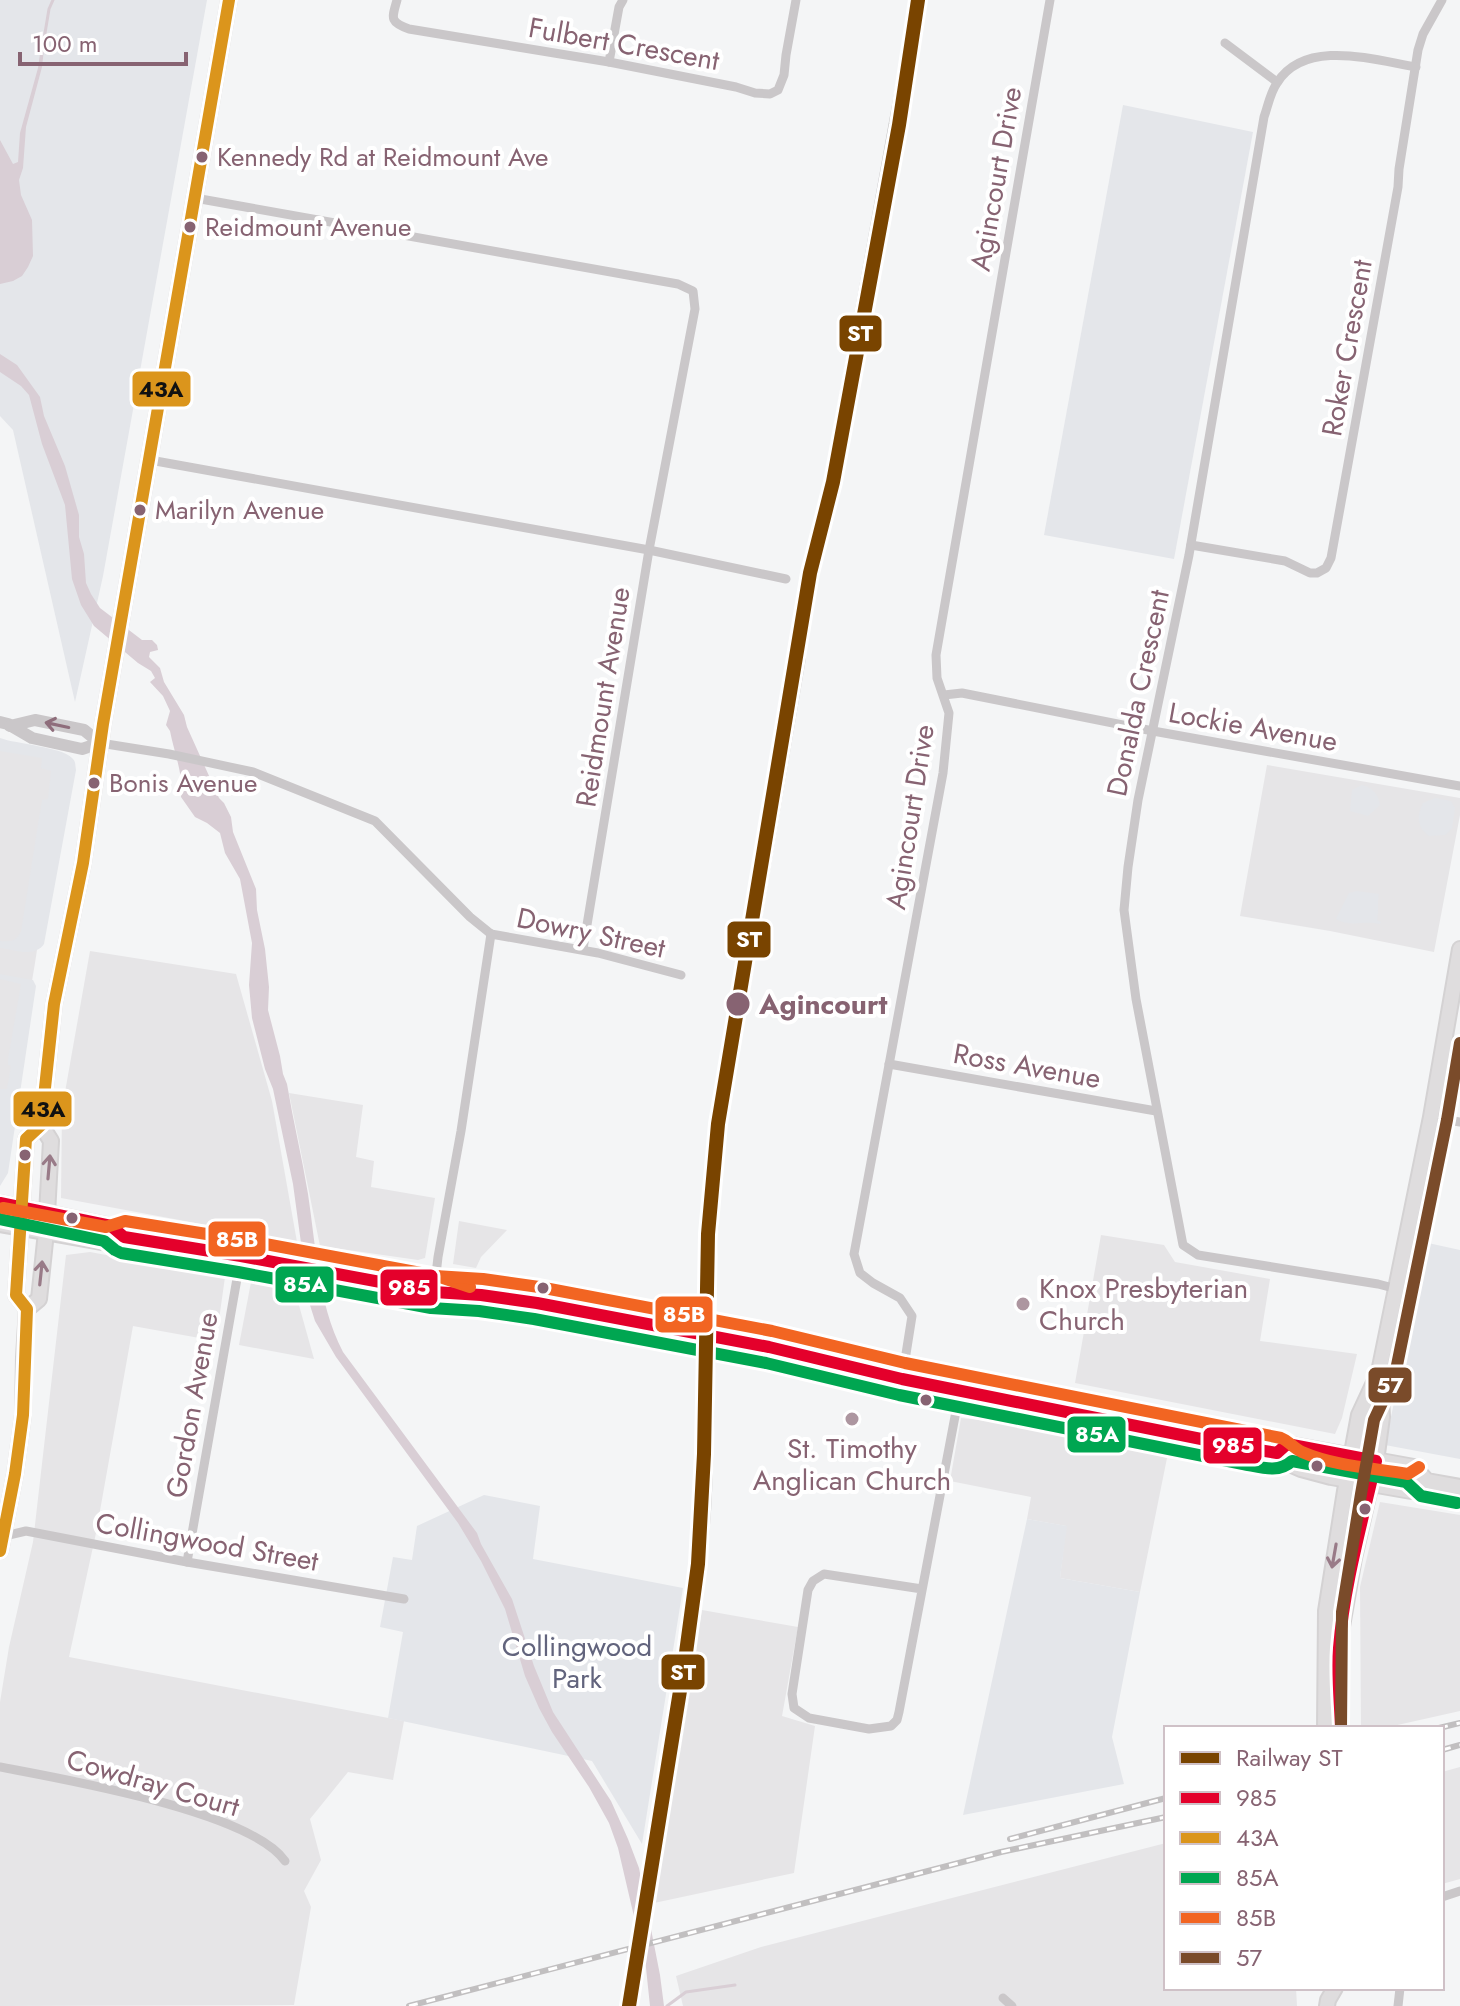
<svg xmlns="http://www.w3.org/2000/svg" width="1460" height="2006" viewBox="0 0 1460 2006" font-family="Jost,sans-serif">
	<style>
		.built { fill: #e6e5e7 }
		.green { fill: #e4e6ea }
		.water { fill: #d9ced5 }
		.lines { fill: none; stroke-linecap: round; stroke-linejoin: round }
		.stream { stroke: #d9ced5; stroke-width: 3 }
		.secondary-casing { stroke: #d4d2d3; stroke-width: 18 }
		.minor { stroke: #cac7c9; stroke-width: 9 }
		.tertiary { stroke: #cac7c9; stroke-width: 12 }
		.secondary { stroke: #dfddde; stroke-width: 14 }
		.rail-casing { stroke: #c1bfc0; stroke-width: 6 }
		.rail { stroke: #fff; stroke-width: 3; stroke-dasharray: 9; stroke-linecap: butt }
		.bus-1-casing { stroke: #fff; stroke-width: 18 }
		.bus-2-casing { stroke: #fff; stroke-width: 18 }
		.bus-3-casing { stroke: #fff; stroke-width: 18 }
		.bus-4-casing { stroke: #fff; stroke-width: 18 }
		.bus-5-casing { stroke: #fff; stroke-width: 18 }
		.bus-1 { stroke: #e4002b; stroke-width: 12 }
		.bus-2 { stroke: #db951c; stroke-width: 12 }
		.bus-3 { stroke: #00a651; stroke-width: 12 }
		.bus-4 { stroke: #f26522; stroke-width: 12 }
		.bus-5 { stroke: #7a4b2a; stroke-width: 12 }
		.rail-1-casing { stroke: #fff; stroke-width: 20 }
		.rail-1 { stroke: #794400; stroke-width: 14 }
		.oneway { stroke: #8e6d7b }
		.oneway2 { stroke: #997b88 }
		.bus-dot { fill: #876372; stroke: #fff; stroke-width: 3 }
		.poi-dot { fill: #ad96a0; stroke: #fff; stroke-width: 3 }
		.labels { text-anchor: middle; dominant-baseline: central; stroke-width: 8; stroke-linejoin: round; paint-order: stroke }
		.bus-label { font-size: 26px; fill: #876372; stroke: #fff; text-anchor: start }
		.street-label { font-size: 28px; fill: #876372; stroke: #fff }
		.stop-label { font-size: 28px; font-weight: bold; fill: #876372; stroke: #fff; text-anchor: start }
		.poi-label { font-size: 28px; fill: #876372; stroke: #fff; text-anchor: start }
		.park-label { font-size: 28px; fill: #62647d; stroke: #fff }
		.line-badge { stroke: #fff; stroke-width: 3 }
		.badge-label { font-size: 22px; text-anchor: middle; font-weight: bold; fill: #fff }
		.pale-badge-label { font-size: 22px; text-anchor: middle; font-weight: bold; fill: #111 }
	</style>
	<rect width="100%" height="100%" fill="#f4f5f6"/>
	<g class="built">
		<path d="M0,745L66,761L35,963L0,1171Z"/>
		<path d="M1267,765L1460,798V815L1434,952L1330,931L1240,916Z"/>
		<path d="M90,951L236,974L272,1101L297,1242L61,1198L62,1109Z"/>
		<path d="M289,1093L363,1105L356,1157L374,1161L371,1187L435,1198L425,1258L418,1260L320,1246Z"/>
		<path d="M459,1221L507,1230L481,1257L476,1268L453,1264Z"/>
		<path d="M1101,1235L1164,1245L1175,1262L1270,1279L1260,1341L1357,1354L1342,1418L1335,1434L1075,1383Z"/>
		<path d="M90,1252L225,1277L216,1341L133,1326L96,1533L69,1657L404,1721L393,1780L348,1772L310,1819L321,1860L304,1891L311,1907L294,2005L0,2006V1702L9,1647L33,1542L66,1255Z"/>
		<path d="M252,1277L295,1291L314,1359L239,1345Z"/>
		<path d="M961,1418L1062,1429L1167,1458L1140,1592L1060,1578L1066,1526L1027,1519L1031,1497L950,1481Z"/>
		<path d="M1380,1502L1460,1515V1711L1384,1728H1361L1360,1587Z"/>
		<path d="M702,1610L798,1627L782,1716L815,1726L794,1873L654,1903Z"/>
		<path d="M1460,1767V1879L1442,1884V1772Z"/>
		<path d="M1166,1843V1988H1296L1297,2006H683L676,1976L761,1947Z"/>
	</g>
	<g class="green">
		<path d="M0,0H207L103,576L75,702L13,430L0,416Z"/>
		<path d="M1123,105L1253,132L1174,559L1044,535Z"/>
		<path d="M0,738C16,744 62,747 72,758C76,762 75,764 76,770L44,944C34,958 15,950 0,948V941C11,942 17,941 21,931L42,800L48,799L51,771L41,768L42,758L0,751Z"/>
		<path d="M1362,785C1373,788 1378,794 1380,805L1368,816L1350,811L1352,790Z"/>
		<path d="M1435,798L1451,801L1455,808L1452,829L1445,835L1429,836C1417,827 1416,816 1423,803Z"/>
		<path d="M1357,891L1379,894C1377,900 1379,912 1377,920L1381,922L1380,924C1364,920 1351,928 1336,919L1349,893Z"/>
		<path d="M0,974L33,980L36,986L8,1173L0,1186V1089H7L11,1066L8,1065V1059L21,984L0,979Z"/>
		<path d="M1428,1243L1460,1250V1459L1385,1445Z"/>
		<path d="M484,1495L540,1506L533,1559L683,1588L642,1844L592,1761L388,1718L403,1632L380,1627L393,1557L412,1560L417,1526Z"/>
		<path d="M1027,1519L1067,1526L1060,1578L1140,1592L1112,1737L1124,1784L963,1815Z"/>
	</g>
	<g class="water">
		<path d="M44,39L45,40L42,67L26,127L23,168L19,180L21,195L32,220L33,256L28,267L22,276L13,281L0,284V140L13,164L18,162L20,133L38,68L42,40Z"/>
		<path d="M0,354L17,365L40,397L44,416L65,466L79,515V537L84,554L86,583L91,594L100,608L142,640H152L157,645L158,650L150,652L149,657L160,668L164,682L184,715L187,727L219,798L224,803L231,817L233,832L256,889L257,910L265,949L269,987L268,1010L280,1056L283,1074L287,1084C293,1121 302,1157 308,1194C316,1247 318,1304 343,1352L477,1533L481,1544L512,1599L534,1666L553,1712L611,1801L628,1839L639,1868L660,1975L664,2006H650L646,1968L618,1848L609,1823L589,1787L552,1732L539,1708L525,1676L505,1609L481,1561L458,1523L336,1357L315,1321L309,1302L293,1184L273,1089L265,1069L252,1018L249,985L252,943L240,879L225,853L220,833L207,823L195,817L181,797C184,776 174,752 170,731L166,725L170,711L163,696L150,682L155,678L151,671L138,663L94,626L81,605L72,579L65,505L42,444L29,395L21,386L0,372Z"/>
	</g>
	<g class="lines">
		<g class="stream">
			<path d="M44,39L49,9L53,0"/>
			<path d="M667,2006L686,1992L735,1985"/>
		</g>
		<g class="secondary-casing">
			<g id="secondary">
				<path d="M0,1203L111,1226L124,1237"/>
				<path d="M0,1224L107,1243L124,1237L241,1256L440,1294"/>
				<path d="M434,1292L481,1295L537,1303L769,1347L902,1379L1246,1448L1277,1453L1285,1462L1301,1469L1331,1477L1411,1491L1427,1481"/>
				<path d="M460,1300L503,1312L767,1360L801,1363"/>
				<path d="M27,1309L39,1299L46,1232L51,1141L41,1125L54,1004L83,863L103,724L229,0"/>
				<path d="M1277,1453L1287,1444L1414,1467L1427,1481L1460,1487"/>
				<path d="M0,1551L15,1474L23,1415L24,1357L27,1309L16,1295L26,1139L41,1125"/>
				<path d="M1325,1728L1326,1611L1345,1491L1359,1415L1379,1372L1431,1117L1460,949"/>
				<path d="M1341,1728L1338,1674L1341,1632L1354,1558L1376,1461L1382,1417L1380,1377"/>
				<path d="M1327,2006L1328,2000L1335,1988"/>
			</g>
		</g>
		<g class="minor">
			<path d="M397,0C392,18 389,22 409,29L609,62L736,87L755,93L770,94L778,90L784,75L786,55L796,0"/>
			<path d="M1225,43L1277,82"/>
			<path d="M609,62L619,7L623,0"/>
			<path d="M195,198L678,284L693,291L695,309L649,550L583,949"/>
			<path d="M150,460L649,550L786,579"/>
			<path d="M1191,545L1285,561L1310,573H1317L1326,568L1331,558L1398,187L1399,169L1418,50L1423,34L1442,0"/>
			<path d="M944,695L962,693L1153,731L1460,786"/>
			<path d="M100,743L169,754L253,772L375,821L470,917L491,934"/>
			<path d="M491,934L598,953L681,975"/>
			<path d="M889,1064L1156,1111"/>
			<path d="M1431,1117L1460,1122"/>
			<path d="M1397,1289L1378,1284L1198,1255L1183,1245L1136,999L1124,910L1128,867L1138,800L1189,555L1264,117C1268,106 1270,93 1277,83C1305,38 1374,60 1416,67"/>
			<path d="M434,1292L438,1257L461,1131L491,934"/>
			<path d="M902,1379L912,1316L900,1298L873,1283L860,1273L854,1254L943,773L949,713L937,678L936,655L1050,0"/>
			<path d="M0,1537L26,1531L187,1562L404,1599"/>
			<path d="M187,1562L241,1256"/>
			<path d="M922,1589L824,1574L813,1581L808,1590L792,1694L794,1708L809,1718L869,1729L891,1726L897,1720L899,1712L960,1390"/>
			<path d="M0,1767C62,1779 250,1811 285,1861"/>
			<path d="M1442,1897L1460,1891"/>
			<path d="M1003,1998L1012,2006"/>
			<path d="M1398,2006L1400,1988"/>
		</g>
		<g class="tertiary">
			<path d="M0,722L8,724L32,738L82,749L100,743"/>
			<path d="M10,726L35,720L84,730L100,743"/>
		</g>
		<use href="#secondary" class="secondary"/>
		<g class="rail-casing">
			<g id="rail">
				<path d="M827,481L914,0"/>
				<path d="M1439,1728L1460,1723"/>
				<path d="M1442,1750L1460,1745"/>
				<path d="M1010,1839L1166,1798"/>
				<path d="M661,1843C680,1733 700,1623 708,1512C716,1383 707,1253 724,1125L803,658"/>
				<path d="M409,2006L1001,1852L1166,1817"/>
			</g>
		</g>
		<use href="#rail" class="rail"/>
		<g class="bus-1-casing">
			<path id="bus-1" d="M0,1203L111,1226L124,1237L241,1256L434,1292L481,1295L537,1303L769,1347L902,1379L1246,1448L1277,1453L1287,1444L1376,1461C1362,1523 1344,1585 1339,1648C1337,1675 1340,1701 1341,1728"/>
		</g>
		<g class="bus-2-casing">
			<path id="bus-2" d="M0,1551L15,1474L23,1415L27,1309L16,1295L26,1139L41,1125L54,1004L83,863L103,724L229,0"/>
		</g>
		<g class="bus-3-casing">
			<path id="bus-3" d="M0,1219L104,1241L115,1250L121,1253L238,1272L431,1308L479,1311L534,1319L766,1363L899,1395L1243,1464C1260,1467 1278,1474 1292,1461L1406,1482L1421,1496L1457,1503"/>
		</g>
		<g class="bus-4-casing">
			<g id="bus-4">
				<path d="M3,1208L106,1227L125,1221L244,1240L437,1276L470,1287"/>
				<path d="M435,1276L483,1279L539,1287L772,1331L905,1363L1281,1438C1289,1441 1293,1448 1302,1452C1334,1466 1373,1468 1408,1474L1419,1467"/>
			</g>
		</g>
		<g class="bus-5-casing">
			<path id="bus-5" d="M1341,1728L1342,1612L1361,1494L1374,1420L1395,1375L1447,1120L1460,1043"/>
		</g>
		<use href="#bus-1" class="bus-1"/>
		<use href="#bus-2" class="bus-2"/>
		<use href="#bus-3" class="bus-3"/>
		<use href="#bus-4" class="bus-4"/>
		<use href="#bus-5" class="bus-5"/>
		<g class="rail-1-casing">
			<path id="rail-1" d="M629,2006L685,1660L698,1564L704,1454L708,1234L718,1124L810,573L833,482L899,125L918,0"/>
		</g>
		<use href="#rail-1" class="rail-1"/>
	</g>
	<defs><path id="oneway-shaft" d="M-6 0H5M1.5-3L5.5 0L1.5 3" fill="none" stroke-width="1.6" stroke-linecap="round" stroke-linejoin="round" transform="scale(2)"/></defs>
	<use class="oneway" href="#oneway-shaft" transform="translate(57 725) rotate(-168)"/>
	<g class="oneway2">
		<use href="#oneway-shaft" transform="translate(49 1167) rotate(-85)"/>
		<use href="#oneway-shaft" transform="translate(41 1273) rotate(-84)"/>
		<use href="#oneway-shaft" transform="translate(1334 1556) rotate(100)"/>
	</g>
	<g class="bus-dot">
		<circle cx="202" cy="157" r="7"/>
		<circle cx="190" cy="227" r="7"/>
		<circle cx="140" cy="510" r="7"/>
		<circle cx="94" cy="783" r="7"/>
		<circle cx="738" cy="1004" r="13"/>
		<circle cx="25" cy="1155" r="7"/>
		<circle cx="72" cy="1218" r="7"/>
		<circle cx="543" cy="1288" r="7"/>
		<circle cx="926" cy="1400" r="7"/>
		<circle cx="1317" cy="1466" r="7"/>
		<circle cx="1365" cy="1509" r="7"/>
	</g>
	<g class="poi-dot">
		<circle cx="1023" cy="1304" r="8"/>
		<circle cx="852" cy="1419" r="8"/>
	</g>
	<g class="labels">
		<g class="bus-label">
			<text x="217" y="157">Kennedy Rd at Reidmount Ave</text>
			<text x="205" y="227">Reidmount Avenue</text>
			<text x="155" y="510">Marilyn Avenue</text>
			<text x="109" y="783">Bonis Avenue</text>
		</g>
		<g class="street-label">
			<text transform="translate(624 44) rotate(10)">Fulbert Crescent</text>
			<text transform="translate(996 179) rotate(-80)">Agincourt Drive</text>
			<text transform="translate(1347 348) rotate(-80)">Roker Crescent</text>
			<text transform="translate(1138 693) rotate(-78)">Donalda Crescent</text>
			<text transform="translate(603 697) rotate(-81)">Reidmount Avenue</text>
			<text transform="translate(1253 727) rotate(10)">Lockie Avenue</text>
			<text transform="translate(910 817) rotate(-81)">Agincourt Drive</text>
			<text transform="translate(591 933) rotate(12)">Dowry Street</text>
			<text transform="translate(1027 1066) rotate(10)">Ross Avenue</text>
			<text transform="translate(192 1405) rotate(-80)">Gordon Avenue</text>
			<text transform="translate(207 1542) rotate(10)">Collingwood Street</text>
			<text transform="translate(153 1783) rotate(16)">Cowdray Court</text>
		</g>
		<g class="stop-label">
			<text x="759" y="1004">Agincourt</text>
		</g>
		<g class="poi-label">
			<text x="1039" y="1288">Knox Presbyterian<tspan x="1039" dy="32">Church</tspan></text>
			<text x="852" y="1448" text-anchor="middle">St. Timothy<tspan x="852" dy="32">Anglican Church</tspan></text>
		</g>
		<g class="park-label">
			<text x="577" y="1646">Collingwood<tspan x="577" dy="32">Park</tspan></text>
		</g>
	</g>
	<g class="line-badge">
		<rect x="838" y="314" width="45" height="39" rx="8" fill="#794400"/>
		<rect x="131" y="370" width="61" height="38" rx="8" fill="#db951c"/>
		<rect x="726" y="920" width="46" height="39" rx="8" fill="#794400"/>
		<rect x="12" y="1090" width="61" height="38" rx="8" fill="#db951c"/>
		<rect x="207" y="1220" width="60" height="38" rx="8" fill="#f26522"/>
		<rect x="274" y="1265" width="61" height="39" rx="8" fill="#00a651"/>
		<rect x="379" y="1268" width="60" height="39" rx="8" fill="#e4002b"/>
		<rect x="654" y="1295" width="60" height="39" rx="8" fill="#f26522"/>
		<rect x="1367" y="1366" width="46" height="38" rx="8" fill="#7a4b2a"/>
		<rect x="1066" y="1415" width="61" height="39" rx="8" fill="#00a651"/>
		<rect x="1202" y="1426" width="61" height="39" rx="8" fill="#e4002b"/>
		<rect x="660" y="1653" width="46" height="38" rx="8" fill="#794400"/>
	</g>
	<g class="badge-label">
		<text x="860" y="341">ST</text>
		<text x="749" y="947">ST</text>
		<text x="237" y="1247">85B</text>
		<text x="305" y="1292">85A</text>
		<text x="409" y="1295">985</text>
		<text x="684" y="1322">85B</text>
		<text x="1390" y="1393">57</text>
		<text x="1097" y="1442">85A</text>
		<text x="1233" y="1453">985</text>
		<text x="683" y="1680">ST</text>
	</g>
	<g class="pale-badge-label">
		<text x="161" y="397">43A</text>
		<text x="43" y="1117">43A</text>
	</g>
	<rect x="1164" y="1726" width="280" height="264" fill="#ffffff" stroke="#cfc1c7" stroke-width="2"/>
	<rect x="1180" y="1752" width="40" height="12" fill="#794400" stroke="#cfc1c7" stroke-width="2"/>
	<text x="1236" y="1766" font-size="24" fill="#876372">Railway ST</text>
	<rect x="1180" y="1792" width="40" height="12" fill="#e4002b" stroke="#cfc1c7" stroke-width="2"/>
	<text x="1236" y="1806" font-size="24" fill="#876372">985</text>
	<rect x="1180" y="1832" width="40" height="12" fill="#db951c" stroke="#cfc1c7" stroke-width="2"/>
	<text x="1236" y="1846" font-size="24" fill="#876372">43A</text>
	<rect x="1180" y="1872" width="40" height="12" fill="#00a651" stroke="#cfc1c7" stroke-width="2"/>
	<text x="1236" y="1886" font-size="24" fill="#876372">85A</text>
	<rect x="1180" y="1912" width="40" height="12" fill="#f26522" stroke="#cfc1c7" stroke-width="2"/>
	<text x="1236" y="1926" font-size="24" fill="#876372">85B</text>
	<rect x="1180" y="1952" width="40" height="12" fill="#7a4b2a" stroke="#cfc1c7" stroke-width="2"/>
	<text x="1236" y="1966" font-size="24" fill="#876372">57</text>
	<path d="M20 52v12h166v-12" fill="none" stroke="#876372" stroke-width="4"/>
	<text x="32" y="52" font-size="24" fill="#876372" stroke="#ffffff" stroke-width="6" paint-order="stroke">100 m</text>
</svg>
